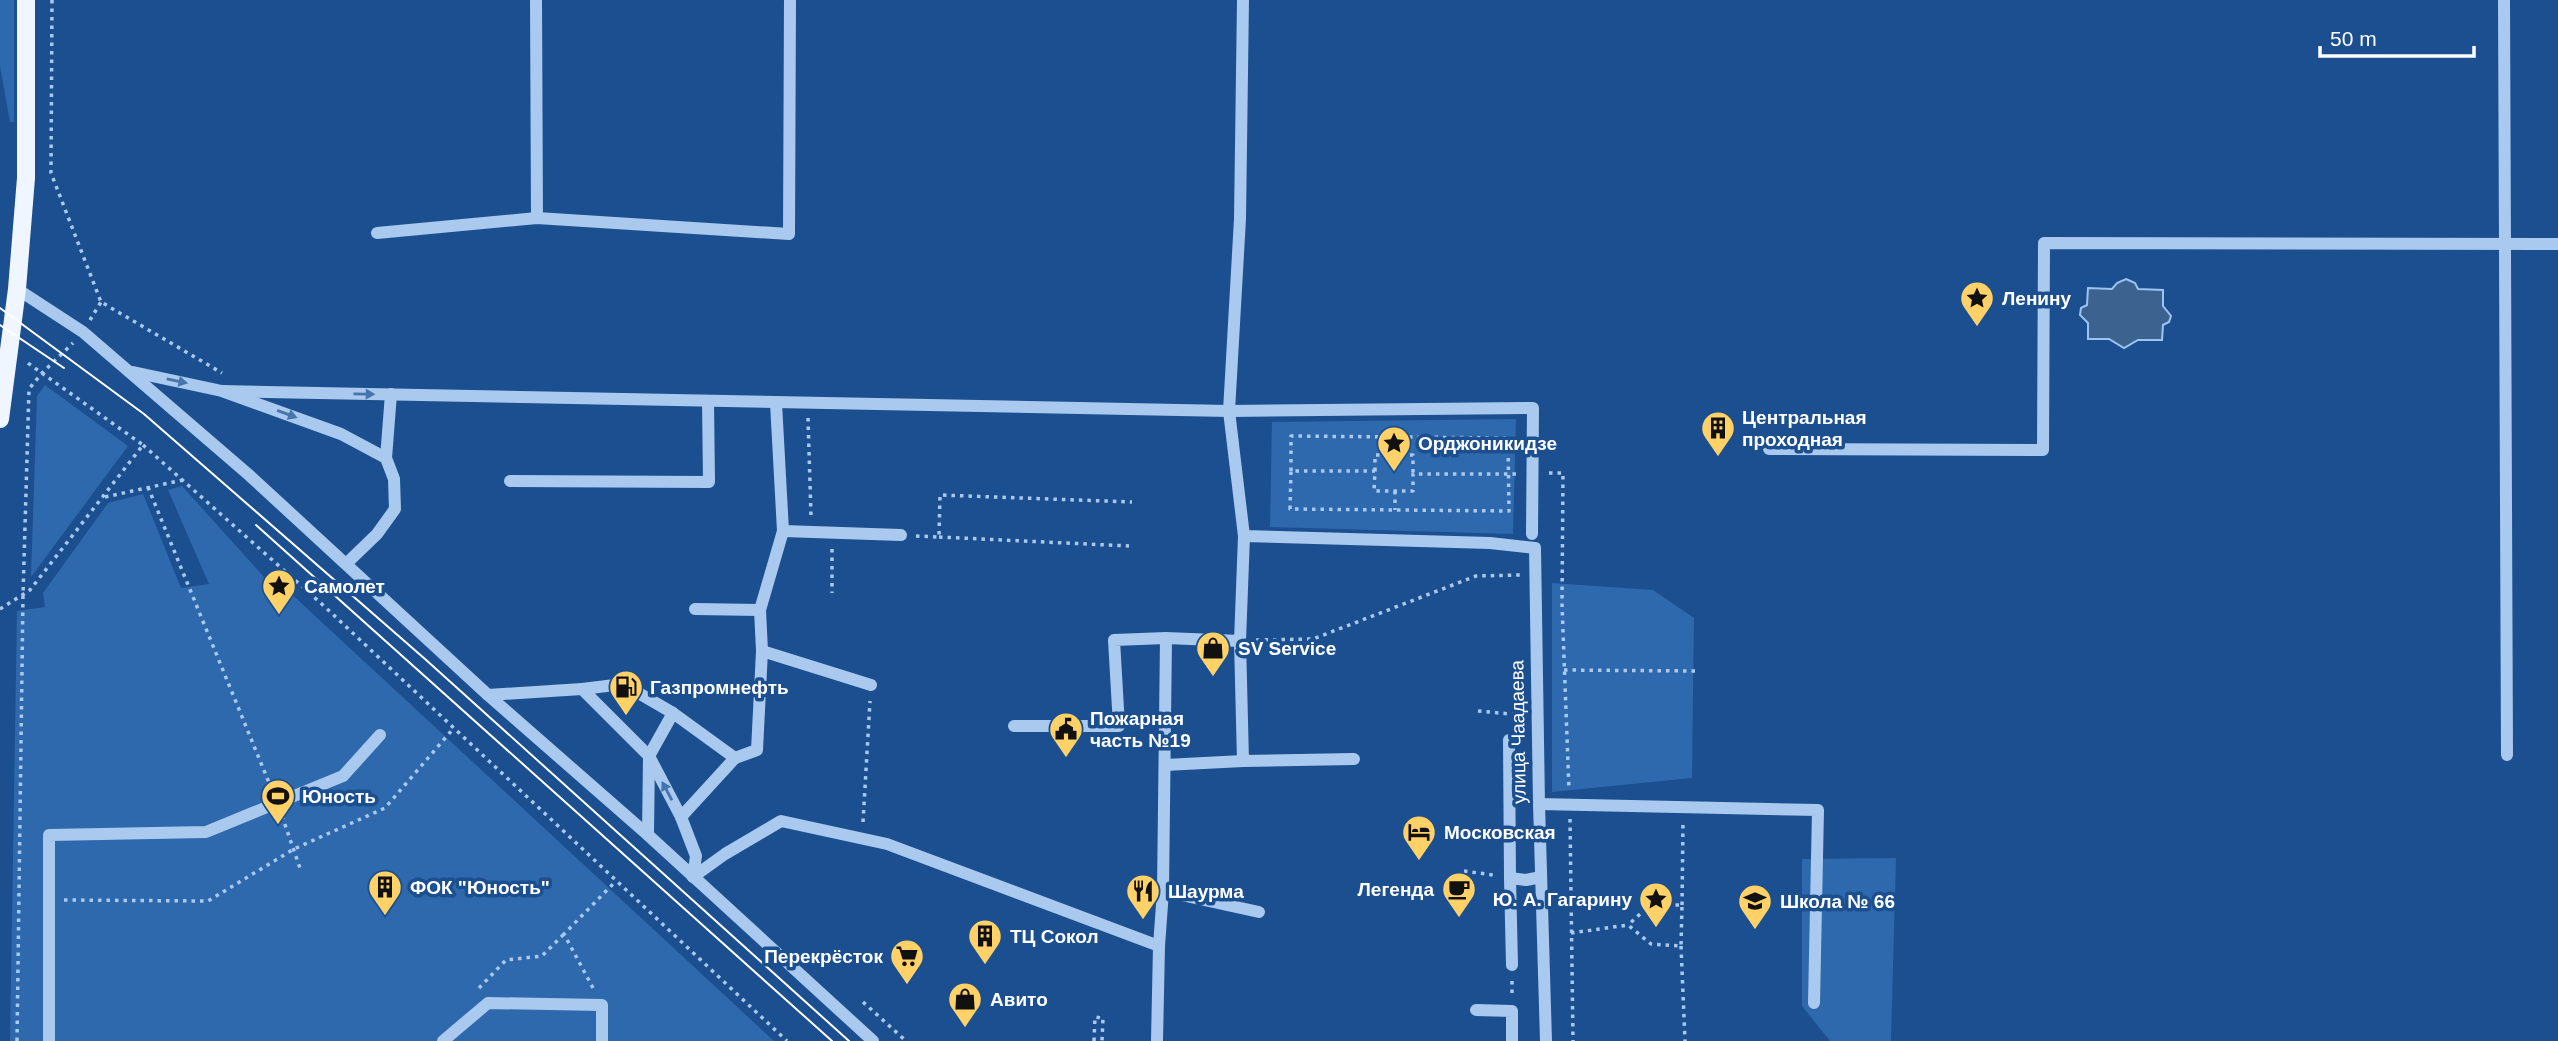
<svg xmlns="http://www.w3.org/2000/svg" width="2558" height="1041" viewBox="0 0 2558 1041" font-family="Helvetica,sans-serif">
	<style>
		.green { fill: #2e69ad }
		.water { fill: #3c6290; stroke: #9cc4f0; stroke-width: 2 }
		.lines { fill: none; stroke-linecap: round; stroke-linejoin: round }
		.path { stroke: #a9c9ee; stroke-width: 3.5; stroke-dasharray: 3.5 5; stroke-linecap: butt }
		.minor { stroke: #a9c9ee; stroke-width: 12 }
		.major { stroke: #f0f6ff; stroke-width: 18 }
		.tram { stroke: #fff; stroke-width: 2 }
		.oneway { fill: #4674ac }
		.labels { text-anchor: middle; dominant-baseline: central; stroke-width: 7; stroke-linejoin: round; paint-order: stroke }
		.poi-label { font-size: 19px; font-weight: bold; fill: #fff; stroke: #1b4f8f; text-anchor: start }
		.street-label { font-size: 19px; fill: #fff; stroke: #1b4f8f }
	</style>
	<rect width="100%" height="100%" fill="#1b4f8f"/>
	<g class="green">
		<path d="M0,0H14V122H10L0,66Z"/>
		<path d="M45,385L128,446L31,577L37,396Z"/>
		<path d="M1516,419L1513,534L1270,527L1272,422Z"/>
		<path d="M182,486L264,577L272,576L774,1041H10L17,611L45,607L43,593L108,503L143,494L181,588L209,584L168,490Z"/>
		<path d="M1552,583L1653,590L1694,618L1692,778L1552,792Z"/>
		<path d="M1896,858L1891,1041H1830L1802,1006V859Z"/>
	</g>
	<path class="water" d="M2126,279L2135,283L2138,289L2163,290V306L2171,316L2169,322L2163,325L2162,340H2138L2124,348L2109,339H2088V323L2080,315L2081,308L2087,305L2088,288L2112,289L2117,283Z"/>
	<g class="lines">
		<g class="path">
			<path d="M52,0L51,173L101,302L222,373"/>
			<path d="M90,320L101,302"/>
			<path d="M808,418L811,516"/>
			<path d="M1393,438L1394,455"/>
			<path d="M143,445L324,606L787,1041"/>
			<path d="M1291,471V436L1508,438L1509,511L1290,509L1291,471H1375L1374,491H1413V474H1517"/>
			<path d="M1375,471V455H1413V474"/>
			<path d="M1549,473H1563L1562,604L1569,790"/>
			<path d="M148,487L272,790"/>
			<path d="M1395,491V510"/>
			<path d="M105,497L183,480"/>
			<path d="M916,536L939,537L940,495L1132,502"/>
			<path d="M939,537L1129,546"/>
			<path d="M832,549V593"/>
			<path d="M0,609L30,590L143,445L25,361"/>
			<path d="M1256,640L1313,639L1476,576L1520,575"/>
			<path d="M1564,670L1697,671"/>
			<path d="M1478,711L1521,715"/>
			<path d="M282,816L301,871"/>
			<path d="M1570,819L1573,1041"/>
			<path d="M863,822L870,701"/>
			<path d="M1464,871L1493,875"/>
			<path d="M64,900L208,901L294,849L385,808L453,729"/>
			<path d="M1682,905L1683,823"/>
			<path d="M1571,933L1628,925L1651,944L1681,946L1682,905H1650L1628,925"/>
			<path d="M1681,946L1685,1041"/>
			<path d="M1512,981V997"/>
			<path d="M479,988L506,960L542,956L564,934"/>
			<path d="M593,988L564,934L616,881"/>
			<path d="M863,1002L906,1041"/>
			<path d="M17,1041L23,595L29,389L42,373L73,343"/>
			<path d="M1094,1041L1095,1017L1103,1018L1102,1041"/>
		</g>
		<g class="minor">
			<path d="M536,0L537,218"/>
			<path d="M1243,0L1240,219L1229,411L1244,536L1490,543L1535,548L1539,804L1546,1041"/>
			<path d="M2504,0L2507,755"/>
			<path d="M377,233L537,218L789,234L790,0"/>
			<path d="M17,289L83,332L249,475L488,695L648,835L873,1041"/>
			<path d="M133,372L222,391L341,434L386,458"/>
			<path d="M222,391L1229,411L1533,408L1532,534"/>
			<path d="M776,403L783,531L901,535"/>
			<path d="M1769,449L2043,450L2044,243L2558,244"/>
			<path d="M510,481L709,482L708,401"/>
			<path d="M783,531L760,610L762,651L871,685"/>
			<path d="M347,563L377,534L395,509L394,479L386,458L391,394"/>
			<path d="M695,609L760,610"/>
			<path d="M1240,641L1243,761L1354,759"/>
			<path d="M582,689L623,684L673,713L735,758L681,817"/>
			<path d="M488,695L582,689L649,756L681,817L696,856L693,877"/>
			<path d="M1014,726H1119L1114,640L1166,638L1240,641L1244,536"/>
			<path d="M1509,740L1510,878"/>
			<path d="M735,758L757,750L762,651"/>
			<path d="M1165,765L1243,761"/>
			<path d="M1539,804L1818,810L1814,1003"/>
			<path d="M648,835L649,756L673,713"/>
			<path d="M693,877L725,854L781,821L887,844L1159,946"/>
			<path d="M1163,891L1259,912"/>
			<path d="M1512,965L1510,878L1526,880L1541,877"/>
			<path d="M1476,1010L1512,1011V1041"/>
			<path d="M49,1041V835L206,832L343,776L380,735"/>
			<path d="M443,1041L488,1003L602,1005V1041"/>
			<path d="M1157,1041L1159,946L1163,891L1166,638"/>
		</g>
		<path class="major" d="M0,419L17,289L26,178V0"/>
		<g class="tram">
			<path d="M0,308L144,414L425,659L849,1041"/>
			<path d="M0,325L64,368"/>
			<path d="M256,525L832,1041"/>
		</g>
	</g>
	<defs><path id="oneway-solid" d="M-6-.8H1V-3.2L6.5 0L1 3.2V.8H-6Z" transform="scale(1.75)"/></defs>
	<g class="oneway">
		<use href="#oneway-solid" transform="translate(177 381) rotate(12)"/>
		<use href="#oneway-solid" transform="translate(364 394) rotate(1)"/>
		<use href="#oneway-solid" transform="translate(287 414) rotate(20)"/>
		<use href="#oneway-solid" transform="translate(667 791) rotate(-118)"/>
	</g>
	<defs>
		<g id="sight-pin" transform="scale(1.75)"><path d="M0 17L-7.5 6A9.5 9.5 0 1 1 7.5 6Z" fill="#ffd166" stroke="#1b4f8f"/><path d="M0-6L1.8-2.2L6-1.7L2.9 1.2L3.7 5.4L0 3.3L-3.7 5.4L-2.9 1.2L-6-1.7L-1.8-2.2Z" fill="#111"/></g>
		<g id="building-pin" transform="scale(1.75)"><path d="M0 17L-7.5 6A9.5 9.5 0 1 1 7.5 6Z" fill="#ffd166" stroke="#1b4f8f"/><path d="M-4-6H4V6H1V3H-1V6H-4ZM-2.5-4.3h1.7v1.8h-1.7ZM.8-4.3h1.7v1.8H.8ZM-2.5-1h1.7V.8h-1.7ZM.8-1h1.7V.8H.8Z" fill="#111"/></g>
		<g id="shop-pin" transform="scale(1.75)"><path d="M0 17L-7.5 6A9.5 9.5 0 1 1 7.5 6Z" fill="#ffd166" stroke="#1b4f8f"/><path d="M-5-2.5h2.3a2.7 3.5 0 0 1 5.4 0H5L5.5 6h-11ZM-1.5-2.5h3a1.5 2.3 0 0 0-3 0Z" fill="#111"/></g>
		<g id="fuel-pin" transform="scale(1.75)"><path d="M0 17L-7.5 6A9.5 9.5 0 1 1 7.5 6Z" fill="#ffd166" stroke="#1b4f8f"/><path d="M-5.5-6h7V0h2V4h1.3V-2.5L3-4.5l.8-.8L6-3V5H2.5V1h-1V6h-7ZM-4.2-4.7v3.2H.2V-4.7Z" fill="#111"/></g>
		<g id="civic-pin" transform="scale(1.75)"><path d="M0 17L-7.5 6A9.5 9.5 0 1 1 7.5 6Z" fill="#ffd166" stroke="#1b4f8f"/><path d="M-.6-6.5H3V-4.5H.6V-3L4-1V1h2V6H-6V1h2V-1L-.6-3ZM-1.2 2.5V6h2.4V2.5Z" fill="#111"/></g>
		<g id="stadium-pin" transform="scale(1.75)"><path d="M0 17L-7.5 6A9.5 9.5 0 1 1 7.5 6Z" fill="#ffd166" stroke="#1b4f8f"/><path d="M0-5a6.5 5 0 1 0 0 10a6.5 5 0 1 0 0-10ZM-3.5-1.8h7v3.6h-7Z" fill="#111"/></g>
		<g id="hotel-pin" transform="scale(1.75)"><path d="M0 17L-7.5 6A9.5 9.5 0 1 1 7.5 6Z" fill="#ffd166" stroke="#1b4f8f"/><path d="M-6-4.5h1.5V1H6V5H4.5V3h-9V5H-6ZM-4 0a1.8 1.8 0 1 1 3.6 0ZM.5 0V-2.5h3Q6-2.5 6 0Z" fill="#111"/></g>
		<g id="cafe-pin" transform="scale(1.75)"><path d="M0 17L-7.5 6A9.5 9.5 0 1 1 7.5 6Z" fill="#ffd166" stroke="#1b4f8f"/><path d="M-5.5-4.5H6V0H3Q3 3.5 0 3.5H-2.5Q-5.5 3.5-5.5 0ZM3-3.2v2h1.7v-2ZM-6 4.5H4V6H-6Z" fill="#111"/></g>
		<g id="restaurant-pin" transform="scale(1.75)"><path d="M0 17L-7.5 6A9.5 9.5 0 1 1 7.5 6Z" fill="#ffd166" stroke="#1b4f8f"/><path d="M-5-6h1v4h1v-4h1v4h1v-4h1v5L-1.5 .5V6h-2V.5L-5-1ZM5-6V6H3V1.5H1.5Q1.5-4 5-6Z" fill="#111"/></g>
		<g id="school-pin" transform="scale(1.75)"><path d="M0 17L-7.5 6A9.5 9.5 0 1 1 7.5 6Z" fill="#ffd166" stroke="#1b4f8f"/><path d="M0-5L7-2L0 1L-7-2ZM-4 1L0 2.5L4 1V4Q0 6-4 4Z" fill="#111"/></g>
		<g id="supermarket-pin" transform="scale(1.75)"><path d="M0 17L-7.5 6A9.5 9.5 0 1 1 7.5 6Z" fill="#ffd166" stroke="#1b4f8f"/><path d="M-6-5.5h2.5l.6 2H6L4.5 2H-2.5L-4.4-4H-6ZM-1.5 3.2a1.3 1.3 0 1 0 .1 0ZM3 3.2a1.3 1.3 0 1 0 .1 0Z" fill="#111"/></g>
	</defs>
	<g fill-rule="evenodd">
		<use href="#sight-pin" x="1977" y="298"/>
		<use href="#building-pin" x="1718" y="428"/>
		<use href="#sight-pin" x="1394" y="443"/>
		<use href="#sight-pin" x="279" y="586"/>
		<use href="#shop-pin" x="1213" y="648"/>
		<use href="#fuel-pin" x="626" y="687"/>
		<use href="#civic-pin" x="1066" y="729"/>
		<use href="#stadium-pin" x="278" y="796"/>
		<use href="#hotel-pin" x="1419" y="832"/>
		<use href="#building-pin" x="385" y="887"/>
		<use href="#cafe-pin" x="1459" y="889"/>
		<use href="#restaurant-pin" x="1143" y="891"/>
		<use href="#sight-pin" x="1656" y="899"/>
		<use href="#school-pin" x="1755" y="901"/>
		<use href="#building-pin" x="985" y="936"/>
		<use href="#supermarket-pin" x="907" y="956"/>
		<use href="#shop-pin" x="965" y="999"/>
	</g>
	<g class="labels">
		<g class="poi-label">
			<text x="2002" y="298">Ленину</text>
			<text x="1742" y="417">Центральная<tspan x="1742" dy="22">проходная</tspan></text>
			<text x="1418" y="443">Орджоникидзе</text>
			<text x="304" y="586">Самолет</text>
			<text x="1238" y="648">SV Service</text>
			<text x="650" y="687">Газпромнефть</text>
			<text x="1090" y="718">Пожарная<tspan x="1090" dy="22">часть №19</tspan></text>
			<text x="302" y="796">Юность</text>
			<text x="1444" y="832">Московская</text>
			<text x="410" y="887">ФОК "Юность"</text>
			<text x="1434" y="889" text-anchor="end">Легенда</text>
			<text x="1168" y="891">Шаурма</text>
			<text x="1632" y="899" text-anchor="end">Ю. А. Гагарину</text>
			<text x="1780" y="901">Школа № 66</text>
			<text x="1010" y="936">ТЦ Сокол</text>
			<text x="883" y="956" text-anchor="end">Перекрёсток</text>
			<text x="990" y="999">Авито</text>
		</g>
		<g class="street-label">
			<text transform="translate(1518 732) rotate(-91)">улица Чаадаева</text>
		</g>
	</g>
	<path d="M2320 46v10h154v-10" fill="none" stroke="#ffffff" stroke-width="3.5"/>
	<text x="2330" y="46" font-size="21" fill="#ffffff" stroke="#1b4f8f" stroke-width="5" paint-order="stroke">50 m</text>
</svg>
